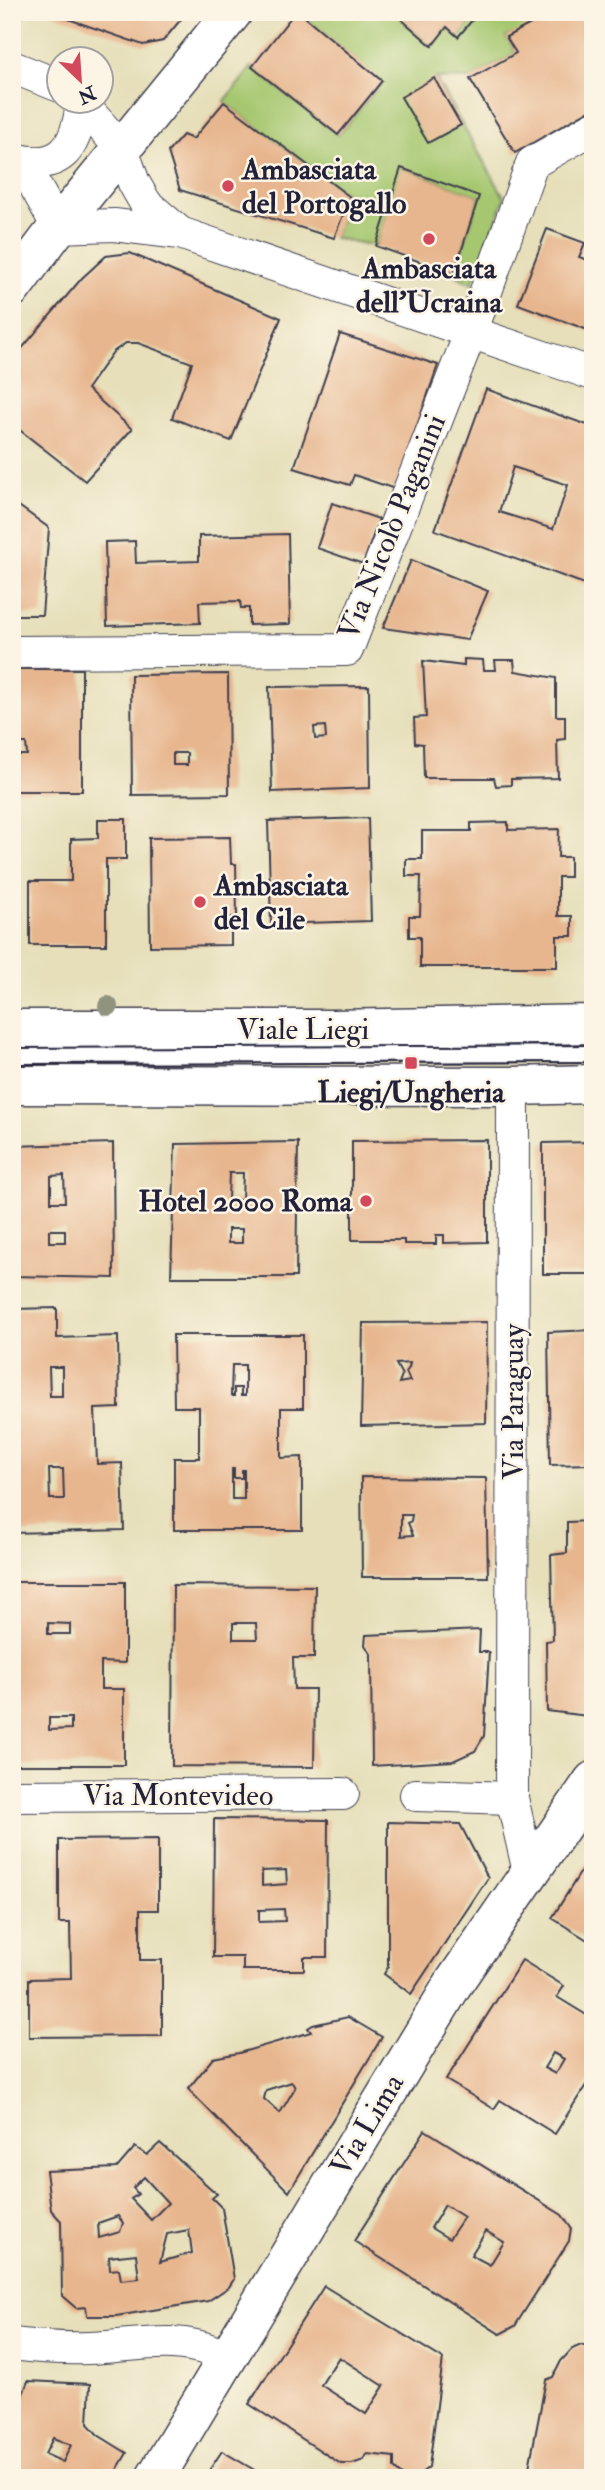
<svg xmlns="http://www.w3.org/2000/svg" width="605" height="2490" viewBox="0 0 605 2490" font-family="'IM FELL Double Pica',serif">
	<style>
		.green { fill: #a6c770; stroke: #647456; stroke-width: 2 }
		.building { fill: #e7b68e; fill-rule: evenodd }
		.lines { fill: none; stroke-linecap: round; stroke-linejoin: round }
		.lane-casing { stroke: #3f3e4e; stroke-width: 18 }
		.street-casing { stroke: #3f3e4e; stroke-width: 34 }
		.secondary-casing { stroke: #3f3e4e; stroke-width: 41 }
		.lane { stroke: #fff; stroke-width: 16 }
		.street { stroke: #fff; stroke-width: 32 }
		.secondary { stroke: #fff; stroke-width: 38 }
		.tram { stroke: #22223b; stroke-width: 2 }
		.tree { fill: #90937d }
		.poi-dot { fill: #d1495b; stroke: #fcf5e5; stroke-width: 2.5 }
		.labels { text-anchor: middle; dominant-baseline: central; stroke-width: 5; stroke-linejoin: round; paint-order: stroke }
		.poi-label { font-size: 30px; font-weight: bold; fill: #22223b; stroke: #fcf5e5; text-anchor: start }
		.street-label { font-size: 30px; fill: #22223b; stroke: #fcf5e5 }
	</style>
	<rect width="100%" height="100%" fill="#fcf5e5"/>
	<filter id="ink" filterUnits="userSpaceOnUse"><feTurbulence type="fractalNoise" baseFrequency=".0143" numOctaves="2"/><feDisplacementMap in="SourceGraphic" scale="14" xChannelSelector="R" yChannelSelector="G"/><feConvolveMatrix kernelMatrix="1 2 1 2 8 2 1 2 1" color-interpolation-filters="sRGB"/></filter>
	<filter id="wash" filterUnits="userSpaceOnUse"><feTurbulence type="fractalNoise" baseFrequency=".00686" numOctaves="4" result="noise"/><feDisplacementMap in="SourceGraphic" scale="28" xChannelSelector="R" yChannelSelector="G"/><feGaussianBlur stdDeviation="1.57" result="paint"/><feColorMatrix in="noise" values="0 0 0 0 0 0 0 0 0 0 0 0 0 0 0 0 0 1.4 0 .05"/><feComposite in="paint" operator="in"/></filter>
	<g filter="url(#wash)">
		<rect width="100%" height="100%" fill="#e6dfba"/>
		<path class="green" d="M299,12H393L432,46L447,27L458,37L479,12H569L506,37L516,53L470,79L435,78L505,198L472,284L454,274L479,196L402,168L376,246L334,238L350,197L224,102L252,67L338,135L382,82Z"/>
		<g id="blocks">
			<g class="building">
				<path d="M187,12L163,41L143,45L51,13Z"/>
				<path d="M295,12H299L382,81L338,135L252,67Z"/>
				<path d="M393,12H479L458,37L447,27L432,46Z"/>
				<path d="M553,12H593V108L515,153L470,79L516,53L506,37Z"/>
				<path d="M434,78L461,125L428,143L401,97Z"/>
				<path d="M224,102L350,197L334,238L180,190L168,152L183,135L193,139Z"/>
				<path d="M401,168L479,196L454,274L376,246Z"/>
				<path d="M547,229L585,243L579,257L593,262V332L518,304Z"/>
				<path d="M130,253L281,318L231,441L172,418L192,363L138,343H126L113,352L87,389L132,429L85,481L12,424V360L82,278L106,256Z"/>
				<path d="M340,334L438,365L395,489L354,475L350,485L294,468Z"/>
				<path d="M486,389L593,427V587L435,530ZM513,467L568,485L553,529L499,512Z"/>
				<path d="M12,501L49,528L42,615H12Z"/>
				<path d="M332,503L379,519L363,564L317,548Z"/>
				<path d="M288,534L290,624L249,625V608H241L240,601L199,602L200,623L107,626L105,542L135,541L136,563L199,561V536Z"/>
				<path d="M411,560L488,591L467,640L383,628Z"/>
				<path d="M464,659L483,660L484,670H496L495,660H514L515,671L556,678V716H565V739L557,740L558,778L511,779V785L496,786L494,778H424L423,744L415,743L414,718L426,717L423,661L464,666Z"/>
				<path d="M12,669H82V791H12ZM15,743H26L27,755H15Z"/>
				<path d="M228,674L229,794L132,795L131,675ZM173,753H187V765H173Z"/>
				<path d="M369,686L370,788L272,792L269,687ZM325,726L326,738L315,739L314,727Z"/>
				<path d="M368,818L371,921L271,924L268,821Z"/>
				<path d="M98,819H126V859H106V945H30V881H71V839L98,838Z"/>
				<path d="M508,822V830L559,829L558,857H570V877H558V916H572V936H557V967H420V937H409V916H420L421,876H406V859H422V831H471V823Z"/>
				<path d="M230,837L231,864H236L237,917H231V945L150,946L149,838Z"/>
				<path d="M487,1140V1242L444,1243V1235H436V1244H404V1240H352V1141Z"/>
				<path d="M298,1142L296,1277H171L175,1144ZM229,1173H243L242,1200H228ZM228,1229H242V1243H228Z"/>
				<path d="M593,1142V1274H543V1143Z"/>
				<path d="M113,1143L114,1278L12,1276V1146ZM64,1175L65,1202H51V1176ZM49,1230H65V1242H49Z"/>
				<path d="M57,1308V1338L118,1336L119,1408L95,1409L97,1464L122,1463L124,1530L12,1533V1452H14L12,1309ZM49,1367H62V1396H50ZM49,1469H63L64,1499H50Z"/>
				<path d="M487,1322L486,1423L361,1426L363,1323ZM410,1363L409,1368L406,1372L410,1381L399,1383L402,1375L396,1364Z"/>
				<path d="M593,1330V1464L550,1465L548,1332Z"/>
				<path d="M173,1335H303V1408H281V1458L302,1457V1530H174V1458H199V1407H174ZM232,1365H245V1396H241V1388H234V1396H231ZM232,1469H234V1478H242V1470H244V1499H232Z"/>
				<path d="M361,1477L486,1478L488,1577H362ZM401,1515H412L411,1521L408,1523L413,1535L401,1536Z"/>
				<path d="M593,1521V1579L590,1581L588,1592L593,1590V1712L588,1716L547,1711L546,1641L553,1640L551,1555L567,1553V1522Z"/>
				<path d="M12,1582H125V1663L101,1662V1689H124V1765H12ZM48,1623L70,1624V1634H48ZM49,1718H71V1729L49,1730Z"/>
				<path d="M173,1585L315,1586L314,1658H293L294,1689H315L314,1767L172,1766ZM233,1623H256L257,1639H233Z"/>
				<path d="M480,1630L479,1652H489L484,1736L475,1751L453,1761L372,1766L371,1654L365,1645L366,1635Z"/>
				<path d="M214,1819L328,1820L327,1957H304V1970H243V1957H213ZM286,1870L287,1884L262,1886V1871ZM284,1909L285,1921L259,1922V1910Z"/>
				<path d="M388,1822L460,1824L488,1878L411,1994L384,1974L388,1967Z"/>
				<path d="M12,1824H16L15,1883H12Z"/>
				<path d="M158,1839V1910H140V1960H162V2036L29,2037V1979L71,1978L70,1923H59V1840Z"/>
				<path d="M593,1852V1936L589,1941L552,1918Z"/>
				<path d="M522,1960L564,1986L557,1997L593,2019V2074L555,2134L500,2100L494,2109L446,2080ZM553,2053L564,2059L555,2074L544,2068Z"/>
				<path d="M348,2017L382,2037L289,2192L188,2089L213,2058L239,2053L311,2032L308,2028L313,2025ZM292,2082L295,2088L280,2113L264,2099L266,2090Z"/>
				<path d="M425,2130L562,2215L571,2228L569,2241L515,2326L500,2334L354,2241ZM445,2205L464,2217L449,2239L431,2228ZM486,2231L504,2242L490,2265L471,2255Z"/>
				<path d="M160,2143L217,2194L212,2198L222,2208L234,2279L229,2287L208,2301L116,2316H87L86,2307L76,2308L62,2296L61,2221L51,2210L46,2171L117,2168L135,2147L147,2155ZM144,2177L168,2203L151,2220L131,2199L138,2194L133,2188ZM118,2216L123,2223L120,2232L99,2238L98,2223ZM189,2230L192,2253L160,2262L167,2234ZM136,2254L139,2278L121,2280L119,2269L110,2270L109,2257Z"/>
				<path d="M324,2286L443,2359L429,2467L420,2474L405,2478L394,2468V2457L367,2454L364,2460L352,2464H341L249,2404ZM339,2357L384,2386L366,2414L321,2385Z"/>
				<path d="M581,2345L593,2349V2478H527L546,2380L553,2377L561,2361L572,2349Z"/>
				<path d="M28,2381L90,2384L88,2424L98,2435L127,2453L112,2478H12V2423ZM53,2438L71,2445L63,2462L45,2454Z"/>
				<path d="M222,2451L268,2478H204Z"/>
			</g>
		</g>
	</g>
	<g filter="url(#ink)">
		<use href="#blocks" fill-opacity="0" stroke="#3f3e4e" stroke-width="2"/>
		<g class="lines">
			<g class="lane-casing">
				<path id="lane" d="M12,1056L593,1054"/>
			</g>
			<g class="street-casing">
				<g id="street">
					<path d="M12,67L60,86"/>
					<path d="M80,102L122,149L134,183L146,204L180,233"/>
					<path d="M12,159L34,184L58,227L114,225L180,233L593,374"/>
					<path d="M14,159C62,171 76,148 82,104"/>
					<path d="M12,652L347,650L480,308L532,163L593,128"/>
					<path d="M513,1086L512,1798L529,1872"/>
					<path d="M416,1795L512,1798"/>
					<path d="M12,1796L343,1794"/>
					<path d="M12,2344C37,2347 63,2349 88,2348C135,2347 184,2332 226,2358"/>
				</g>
			</g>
			<g class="secondary-casing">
				<g id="secondary">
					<path d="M12,288L58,227L233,12"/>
					<path d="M12,1029H332L593,1024"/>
					<path d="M12,1085L513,1086L593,1084"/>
					<path d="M155,2478L453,1984L593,1781"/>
				</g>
			</g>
			<use href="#lane" class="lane"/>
			<use href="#street" class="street"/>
			<use href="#secondary" class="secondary"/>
			<g class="tram">
				<path d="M12,1048L593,1045"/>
				<path d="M12,1064L593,1062"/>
			</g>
		</g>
		<circle class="tree" cx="108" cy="1006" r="10"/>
	</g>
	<g class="poi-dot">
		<circle cx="228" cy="186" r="7"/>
		<circle cx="429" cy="239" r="7"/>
		<circle cx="200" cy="902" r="7"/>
		<rect x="404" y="1056" width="14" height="14" rx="3.5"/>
		<circle cx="366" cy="1201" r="7"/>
	</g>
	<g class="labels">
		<g class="poi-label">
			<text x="242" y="169">Ambasciata<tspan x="242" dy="34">del Portogallo</tspan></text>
			<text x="429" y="268" text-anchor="middle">Ambasciata<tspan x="429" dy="34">dell'Ucraina</tspan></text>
			<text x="214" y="885">Ambasciata<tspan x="214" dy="34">del Cile</tspan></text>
			<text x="411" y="1092" text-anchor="middle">Liegi/Ungheria</text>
			<text x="352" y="1201" text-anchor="end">Hotel 2000 Roma</text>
		</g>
		<g class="street-label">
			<text transform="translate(392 527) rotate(-68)">Via Nicolò Paganini</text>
			<text x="303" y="1029">Viale Liegi</text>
			<text transform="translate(513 1402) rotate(-90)">Via Paraguay</text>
			<text x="178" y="1795">Via Montevideo</text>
			<text transform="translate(367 2125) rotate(-59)">Via Lima</text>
		</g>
	</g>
	<rect width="605" height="2490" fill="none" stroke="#fcf5e5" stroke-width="42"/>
	<g transform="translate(80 80) rotate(155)"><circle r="33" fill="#fcf5e5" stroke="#a5a1a1" stroke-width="2"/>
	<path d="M0-5L12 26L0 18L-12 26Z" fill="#d1495b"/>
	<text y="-10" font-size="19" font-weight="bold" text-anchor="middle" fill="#22223b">N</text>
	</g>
</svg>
